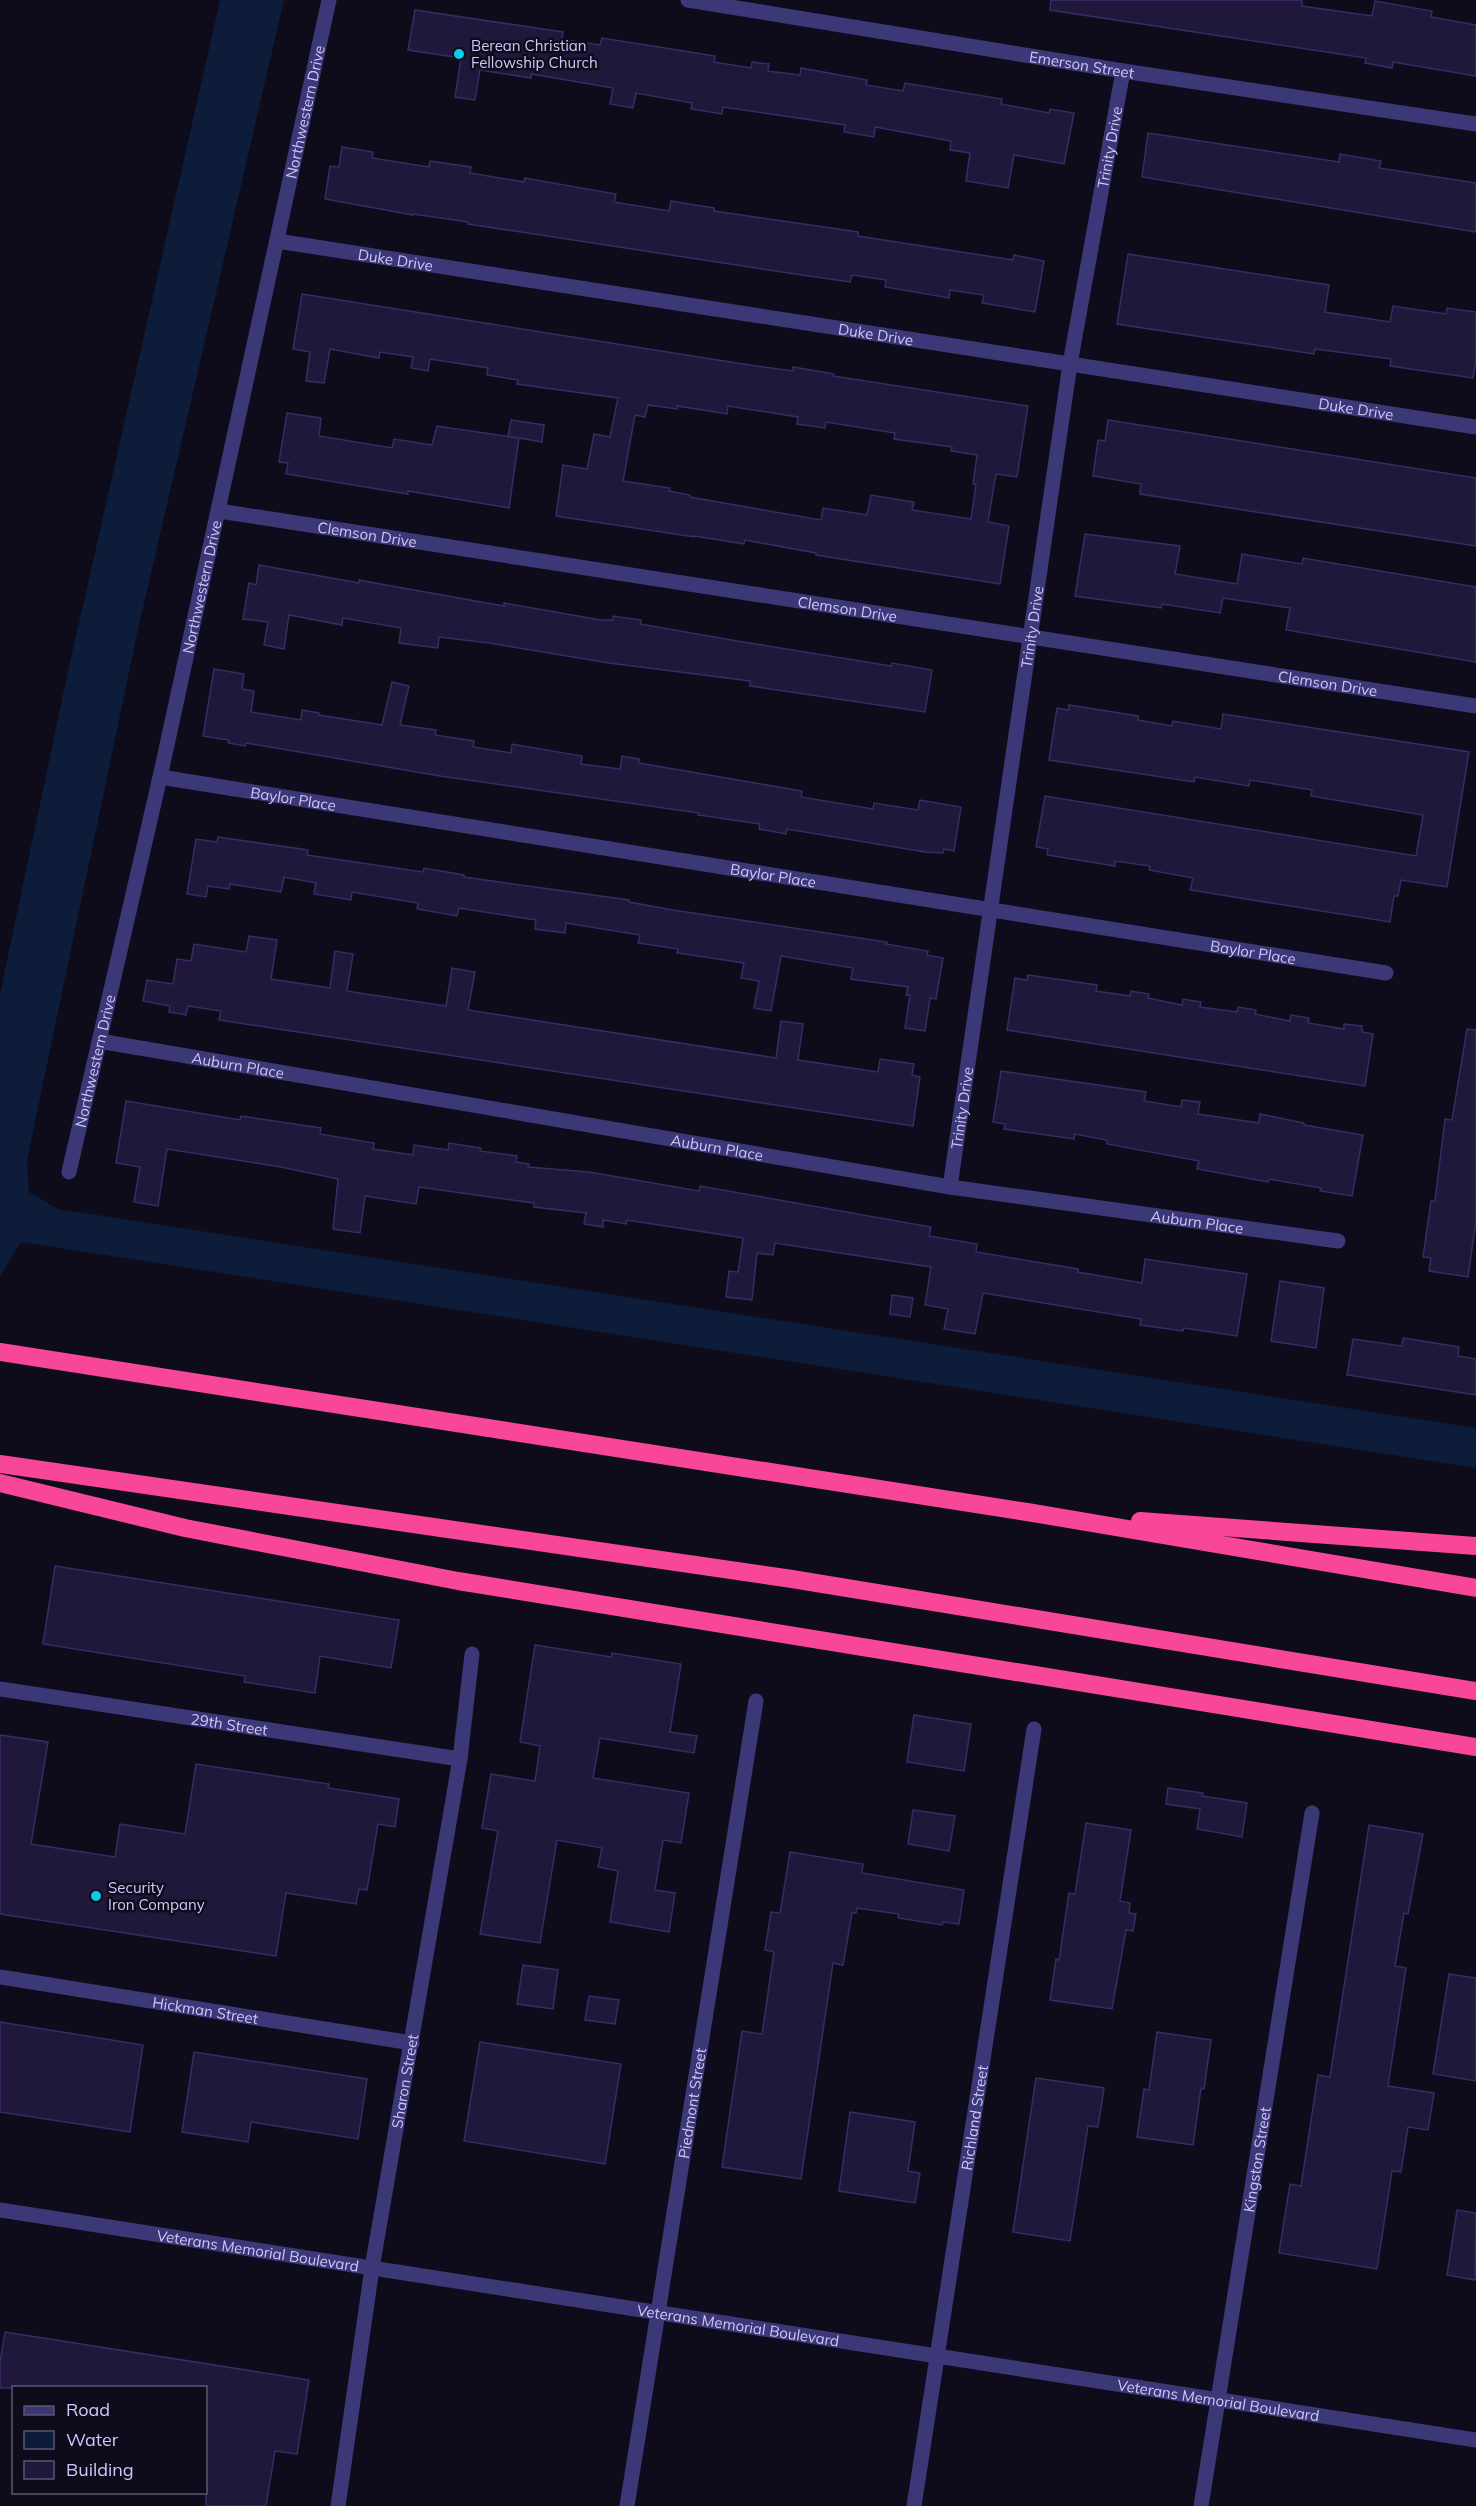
<svg xmlns="http://www.w3.org/2000/svg" width="1476" height="2506" viewBox="0 0 1476 2506" font-family="Mulish,sans-serif">
	<style>
		.water { fill: #0c1c39 }
		.building { fill: #20183b; stroke: #382b66; stroke-width: 1.5; fill-rule: evenodd }
		.lines { fill: none; stroke-linecap: round; stroke-linejoin: round }
		.minor { stroke: #3c3878; stroke-width: 15 }
		.highway { stroke: #f84798; stroke-width: 18 }
		.poi-dot { fill: #09cce7; stroke: #0e0b1a; stroke-width: 2 }
		.labels { text-anchor: middle; dominant-baseline: central; stroke-width: 5; stroke-linejoin: round; paint-order: stroke }
		.poi-label { font-size: 15px; fill: #cec7fd; stroke: #0e0b1a; text-anchor: start }
		.street-label { font-size: 15px; fill: #cec7fd; stroke: #0e0b1a }
	</style>
	<rect width="100%" height="100%" fill="#0e0b1a"/>
	<path class="water" d="M220,0H284L137,634L27,1160L29,1192L58,1209L1476,1428V1468L21,1242L0,1276V994L67,676Z"/>
	<g class="building">
		<path d="M1051,0H1302V6L1372,16L1375,1L1432,11L1431,17L1476,25V76L1393,62L1392,68L1365,63L1366,58L1050,10Z"/>
		<path d="M415,10L563,32L562,39L600,45L602,38L684,51L715,56L714,62L751,68L752,62L769,64L768,71L800,75L801,68L867,80L866,85L903,91L905,83L1002,99L1001,104L1049,113L1050,109L1074,113L1064,164L1014,155L1008,188L966,181L970,153L950,150L951,141L875,127L874,137L844,132L845,125L723,107L722,114L691,109L692,103L636,93L633,108L610,104L613,88L531,74V78L480,70L475,100L455,97L461,58L408,50Z"/>
		<path d="M1148,133L1339,162L1340,154L1381,161L1379,168L1476,183V232L1142,177Z"/>
		<path d="M342,147L373,152L372,158L429,167L430,161L471,167L470,173L524,182L525,178L616,194L614,202L669,211L671,201L714,208V211L858,232V236L1013,260L1014,255L1044,261L1035,312L982,303L984,295L950,290L949,298L885,287L886,280L852,275L850,282L802,275L468,224V222L413,214V215L325,199L330,166L339,167Z"/>
		<path d="M1128,254L1329,285L1325,312L1390,322L1393,306L1446,314L1447,308L1476,312V359L1473,378L1390,366L1391,359L1315,349L1314,354L1117,324Z"/>
		<path d="M302,294L743,364L793,371V367L822,372L834,374L833,376L1028,406L1017,477L996,474L988,522L1009,526L1000,584L816,555V553L745,540L744,544L694,536V537L556,516L563,465L587,469L594,434L610,437L618,398L517,384L518,380L487,375L488,368L430,359L428,371L411,368L413,357L380,352L379,358L330,349L324,383L306,381L310,352L293,349ZM648,405L677,409V406L727,414L728,406L798,417L797,424L825,428L826,422L895,433L894,439L952,447L951,451L977,455L973,484H976L971,519L912,510L914,502L871,495L867,515L823,508L821,520L690,497V495L669,491L670,488L623,481L635,415L645,417Z"/>
		<path d="M287,413L321,418L319,436L392,448L394,439L432,445L437,426L519,438L509,508L408,491V494L286,474L288,463L279,462Z"/>
		<path d="M511,420L544,425L542,442L508,436Z"/>
		<path d="M1108,420L1476,478V546L1140,494L1141,484L1093,476L1098,440L1105,441Z"/>
		<path d="M1085,534L1180,546L1175,574L1237,584L1242,554L1302,564L1303,558L1476,587V662L1286,630L1290,608L1223,598L1220,613L1162,604L1161,608L1075,596Z"/>
		<path d="M259,565L359,583V580L386,585L504,606V603L601,620H613V616L641,620L640,624L737,641L891,666L892,663L932,670L925,712L750,686V681L609,663L489,643L439,637L438,648L399,643L401,628L343,618L342,625L289,615L284,649L264,645L268,622L243,619L249,583L256,585Z"/>
		<path d="M214,669L244,674L242,689L254,691L251,712L301,720L302,710L319,713V715L382,725L392,682L409,686L400,725L436,730L435,735L474,741L473,747L511,753L512,744L582,756L581,764L620,769L622,756L639,759V763L802,791L801,797L873,809L874,803L918,810L920,800L961,807L954,851L944,849L943,853L925,852L787,829L786,834L759,829L760,824L698,815L699,813L440,776L246,743L245,746L228,743L229,740L203,736Z"/>
		<path d="M1069,705L1138,716V720L1172,726L1173,721L1221,729L1223,714L1469,752L1447,887L1401,880L1398,896H1394L1390,922L1190,890L1193,878L1149,870L1150,866L1115,861V866L1047,855L1048,849L1036,847L1045,796L1416,856L1423,815L1311,796L1312,790L1250,780L1249,786L1195,777L1194,782L1049,760L1057,708L1069,710Z"/>
		<path d="M218,837L308,850L307,855L423,872L424,868L464,875V877L629,900V902L673,910L887,942L886,944L928,951L927,955L943,958L936,999L930,998L925,1031L905,1028L910,995H906L908,987L851,979L853,968L781,956L771,1011L754,1008L759,981L741,978L744,963L677,953L678,949L638,943L640,935L566,923L565,933L535,929L536,920L459,908L457,916L417,909L418,903L352,892L351,900L314,894L316,883L284,877L281,892L230,884L229,889L208,886L206,897L187,894L196,839L217,842Z"/>
		<path d="M249,936L277,940L271,979L330,988L335,951L353,954L347,991L359,993L446,1006L452,968L475,972L468,1010L776,1058L781,1021L803,1024L798,1060L878,1072L880,1059L914,1064L912,1075L920,1077L913,1126L219,1020L221,1011L188,1006L186,1015L169,1012L170,1006L143,1001L147,980L173,984L177,959L191,961L194,944L246,952Z"/>
		<path d="M1028,975L1097,985L1096,991L1130,996L1131,991L1149,994L1148,998L1182,1005L1183,999L1201,1002L1200,1007L1237,1012L1238,1007L1256,1010L1255,1014L1290,1021L1291,1015L1309,1018L1308,1023L1344,1029V1024L1362,1026V1032L1373,1034L1365,1086L1007,1030L1015,978L1027,980Z"/>
		<path d="M1467,1029L1476,1030V1220L1468,1277L1429,1271L1431,1258L1423,1257L1431,1201H1435L1445,1119L1452,1120Z"/>
		<path d="M1001,1071L1146,1092L1144,1101L1181,1107L1182,1100L1200,1102L1198,1114L1259,1123L1260,1114L1304,1123V1125L1363,1135L1352,1196L1320,1191L1321,1188L1269,1179L1268,1182L1197,1169L1199,1161L1107,1144V1140L1075,1134L1074,1139L1004,1129L1005,1124L993,1122Z"/>
		<path d="M126,1101L240,1120L241,1116L321,1128L320,1134L374,1143L373,1149L413,1155L414,1145L448,1150L449,1143L481,1148L480,1151L517,1156L516,1162L529,1164L528,1167L589,1172L699,1191L700,1186L931,1227L929,1236L977,1244L976,1252L1078,1269V1272L1142,1283L1145,1259L1247,1274L1237,1336L1184,1328L1183,1331L1140,1325L1141,1319L983,1293L975,1334L944,1329L948,1309L925,1305L931,1267L775,1243L773,1255L757,1253L752,1300L726,1297L729,1271L738,1272L743,1238L627,1220L626,1224L603,1220V1227L584,1224L586,1213L534,1207V1203L419,1187L416,1204L365,1196L360,1233L333,1229L338,1179L281,1167L167,1149L158,1206L134,1202L140,1167L116,1163Z"/>
		<path d="M1280,1281L1324,1288L1316,1348L1271,1341Z"/>
		<path d="M892,1295L913,1298L910,1317L890,1314Z"/>
		<path d="M1403,1338L1459,1347L1458,1356L1476,1359V1395L1347,1375L1353,1339L1402,1346Z"/>
		<path d="M55,1566L399,1620L391,1668L320,1656L315,1693L244,1682L245,1676L43,1644Z"/>
		<path d="M535,1645L611,1657L612,1653L681,1664L670,1732L697,1736L694,1753L600,1738L593,1778L689,1793L681,1843L663,1840L655,1890L675,1893L669,1932L610,1922L618,1871L598,1867L602,1848L557,1840L540,1943L480,1934L498,1831L482,1828L491,1774L535,1781L540,1746L520,1742Z"/>
		<path d="M914,1715L971,1724L964,1771L907,1762Z"/>
		<path d="M0,1735L48,1742L31,1844L115,1857L120,1824L185,1834L196,1764L329,1784L328,1788L399,1799L395,1827L378,1824L367,1890L359,1889L356,1904L286,1893L276,1956L0,1914Z"/>
		<path d="M1168,1788L1203,1793L1202,1796L1247,1803L1242,1837L1197,1829L1200,1809L1166,1804Z"/>
		<path d="M913,1810L955,1816L949,1851L908,1844Z"/>
		<path d="M1086,1823L1131,1830L1120,1901L1130,1903L1129,1913L1136,1914L1133,1931L1126,1930L1112,2009L1050,2000L1056,1959L1059,1960L1069,1893L1075,1894Z"/>
		<path d="M1369,1825L1423,1834L1408,1914L1404,1913L1395,1966L1406,1968L1388,2086L1434,2093L1428,2130L1408,2127L1401,2172L1392,2171L1377,2269L1279,2253L1290,2184L1301,2186L1318,2075L1330,2077Z"/>
		<path d="M790,1852L863,1864L862,1873L964,1890L959,1924L943,1922L942,1925L898,1918L899,1914L857,1908L856,1913H852L843,1965L833,1963L801,2179L722,2167L742,2031L762,2034L774,1952L765,1950L771,1912L780,1913Z"/>
		<path d="M523,1965L558,1970L553,2009L517,2004Z"/>
		<path d="M1449,1974L1476,1978V2081L1433,2074Z"/>
		<path d="M589,1996L619,2000L615,2024L585,2020Z"/>
		<path d="M0,2022L143,2045L130,2132L0,2112Z"/>
		<path d="M1157,2032L1211,2040L1204,2089L1201,2088L1193,2145L1137,2137L1144,2089L1149,2090Z"/>
		<path d="M480,2042L621,2064L605,2164L464,2141Z"/>
		<path d="M194,2052L367,2079L358,2139L251,2122L248,2142L182,2132Z"/>
		<path d="M1036,2078L1104,2088L1098,2127L1088,2126L1070,2241L1013,2232Z"/>
		<path d="M850,2112L915,2122L908,2171L920,2173L915,2203L839,2191Z"/>
		<path d="M1457,2210L1476,2213L1475,2280L1447,2275Z"/>
		<path d="M5,2332L309,2380L297,2454L275,2451L266,2506H206V2388H0V2362Z"/>
	</g>
	<g class="lines">
		<g class="minor">
			<path id="s1" d="M688,0L1123,71L1476,124"/>
			<path id="s2" d="M277,241L1476,427"/>
			<path id="s3" d="M219,511L1476,706"/>
			<path id="s4" d="M160,777L1386,973"/>
			<path id="s5" d="M99,1041L950,1187L1338,1241"/>
			<path id="s6" d="M69,1172L160,777L329,0"/>
			<path id="s7" d="M950,1187L1070,364L1123,71"/>
			<path id="s8" d="M0,1689L460,1759"/>
			<path id="s9" d="M0,1977L412,2043"/>
			<path id="s10" d="M0,2210L1476,2440"/>
			<path id="s11" d="M338,2506L372,2268L460,1759L472,1654"/>
			<path id="s12" d="M627,2506L756,1701"/>
			<path id="s13" d="M914,2506L1034,1729"/>
			<path id="s14" d="M1201,2506L1312,1813"/>
		</g>
		<g class="highway">
			<path d="M0,1352L1027,1512L1476,1588"/>
			<path d="M0,1464L792,1579L1476,1691"/>
			<path d="M0,1483L185,1528L458,1581L1476,1747"/>
			<path d="M1140,1521L1476,1546"/>
		</g>
	</g>
	<g class="poi-dot">
		<circle cx="459" cy="54" r="6"/>
		<circle cx="96" cy="1896" r="6"/>
	</g>
	<g class="labels">
		<g class="poi-label">
			<text x="471" y="45">Berean Christian<tspan x="471" dy="17">Fellowship Church</tspan></text>
			<text x="108" y="1887">Security<tspan x="108" dy="17">Iron Company</tspan></text>
		</g>
		<g class="street-label">
			<text stroke="none"><textPath href="#s1" startOffset="399">Emerson Street</textPath></text>
			<text stroke="none"><textPath href="#s6" startOffset="1086">Northwestern Drive</textPath></text>
			<text stroke="none"><textPath href="#s7" startOffset="1052">Trinity Drive</textPath></text>
			<text stroke="none"><textPath href="#s2" startOffset="120">Duke Drive</textPath></text>
			<text stroke="none"><textPath href="#s2" startOffset="606">Duke Drive</textPath></text>
			<text stroke="none"><textPath href="#s2" startOffset="1092">Duke Drive</textPath></text>
			<text stroke="none"><textPath href="#s3" startOffset="150">Clemson Drive</textPath></text>
			<text stroke="none"><textPath href="#s6" startOffset="600">Northwestern Drive</textPath></text>
			<text stroke="none"><textPath href="#s3" startOffset="636">Clemson Drive</textPath></text>
			<text stroke="none"><textPath href="#s7" startOffset="566">Trinity Drive</textPath></text>
			<text stroke="none"><textPath href="#s3" startOffset="1122">Clemson Drive</textPath></text>
			<text stroke="none"><textPath href="#s4" startOffset="135">Baylor Place</textPath></text>
			<text stroke="none"><textPath href="#s4" startOffset="621">Baylor Place</textPath></text>
			<text stroke="none"><textPath href="#s4" startOffset="1107">Baylor Place</textPath></text>
			<text stroke="none"><textPath href="#s6" startOffset="114">Northwestern Drive</textPath></text>
			<text stroke="none"><textPath href="#s5" startOffset="141">Auburn Place</textPath></text>
			<text stroke="none"><textPath href="#s7" startOffset="80">Trinity Drive</textPath></text>
			<text stroke="none"><textPath href="#s5" startOffset="627">Auburn Place</textPath></text>
			<text stroke="none"><textPath href="#s5" startOffset="1113">Auburn Place</textPath></text>
			<text stroke="none"><textPath href="#s8" startOffset="232">29th Street</textPath></text>
			<text stroke="none"><textPath href="#s9" startOffset="208">Hickman Street</textPath></text>
			<text stroke="none"><textPath href="#s11" startOffset="430">Sharon Street</textPath></text>
			<text stroke="none"><textPath href="#s12" startOffset="408">Piedmont Street</textPath></text>
			<text stroke="none"><textPath href="#s13" startOffset="393">Richland Street</textPath></text>
			<text stroke="none"><textPath href="#s14" startOffset="351">Kingston Street</textPath></text>
			<text stroke="none"><textPath href="#s10" startOffset="261">Veterans Memorial Boulevard</textPath></text>
			<text stroke="none"><textPath href="#s10" startOffset="747">Veterans Memorial Boulevard</textPath></text>
			<text stroke="none"><textPath href="#s10" startOffset="1233">Veterans Memorial Boulevard</textPath></text>
		</g>
	</g>
	<rect x="12" y="2386" width="195" height="108" fill="#0e0b1a" stroke="#5b5675" stroke-width="1.5"/>
	<rect x="24" y="2406" width="30" height="9" fill="#3c3878" stroke="#5b5675" stroke-width="1.5"/>
	<text x="66" y="2416" font-size="18" fill="#cec7fd">Road</text>
	<rect x="24" y="2431" width="30" height="18" fill="#0c1c39" stroke="#5b5675" stroke-width="1.5"/>
	<text x="66" y="2446" font-size="18" fill="#cec7fd">Water</text>
	<rect x="24" y="2461" width="30" height="18" fill="#20183b" stroke="#5b5675" stroke-width="1.5"/>
	<text x="66" y="2476" font-size="18" fill="#cec7fd">Building</text>
</svg>
